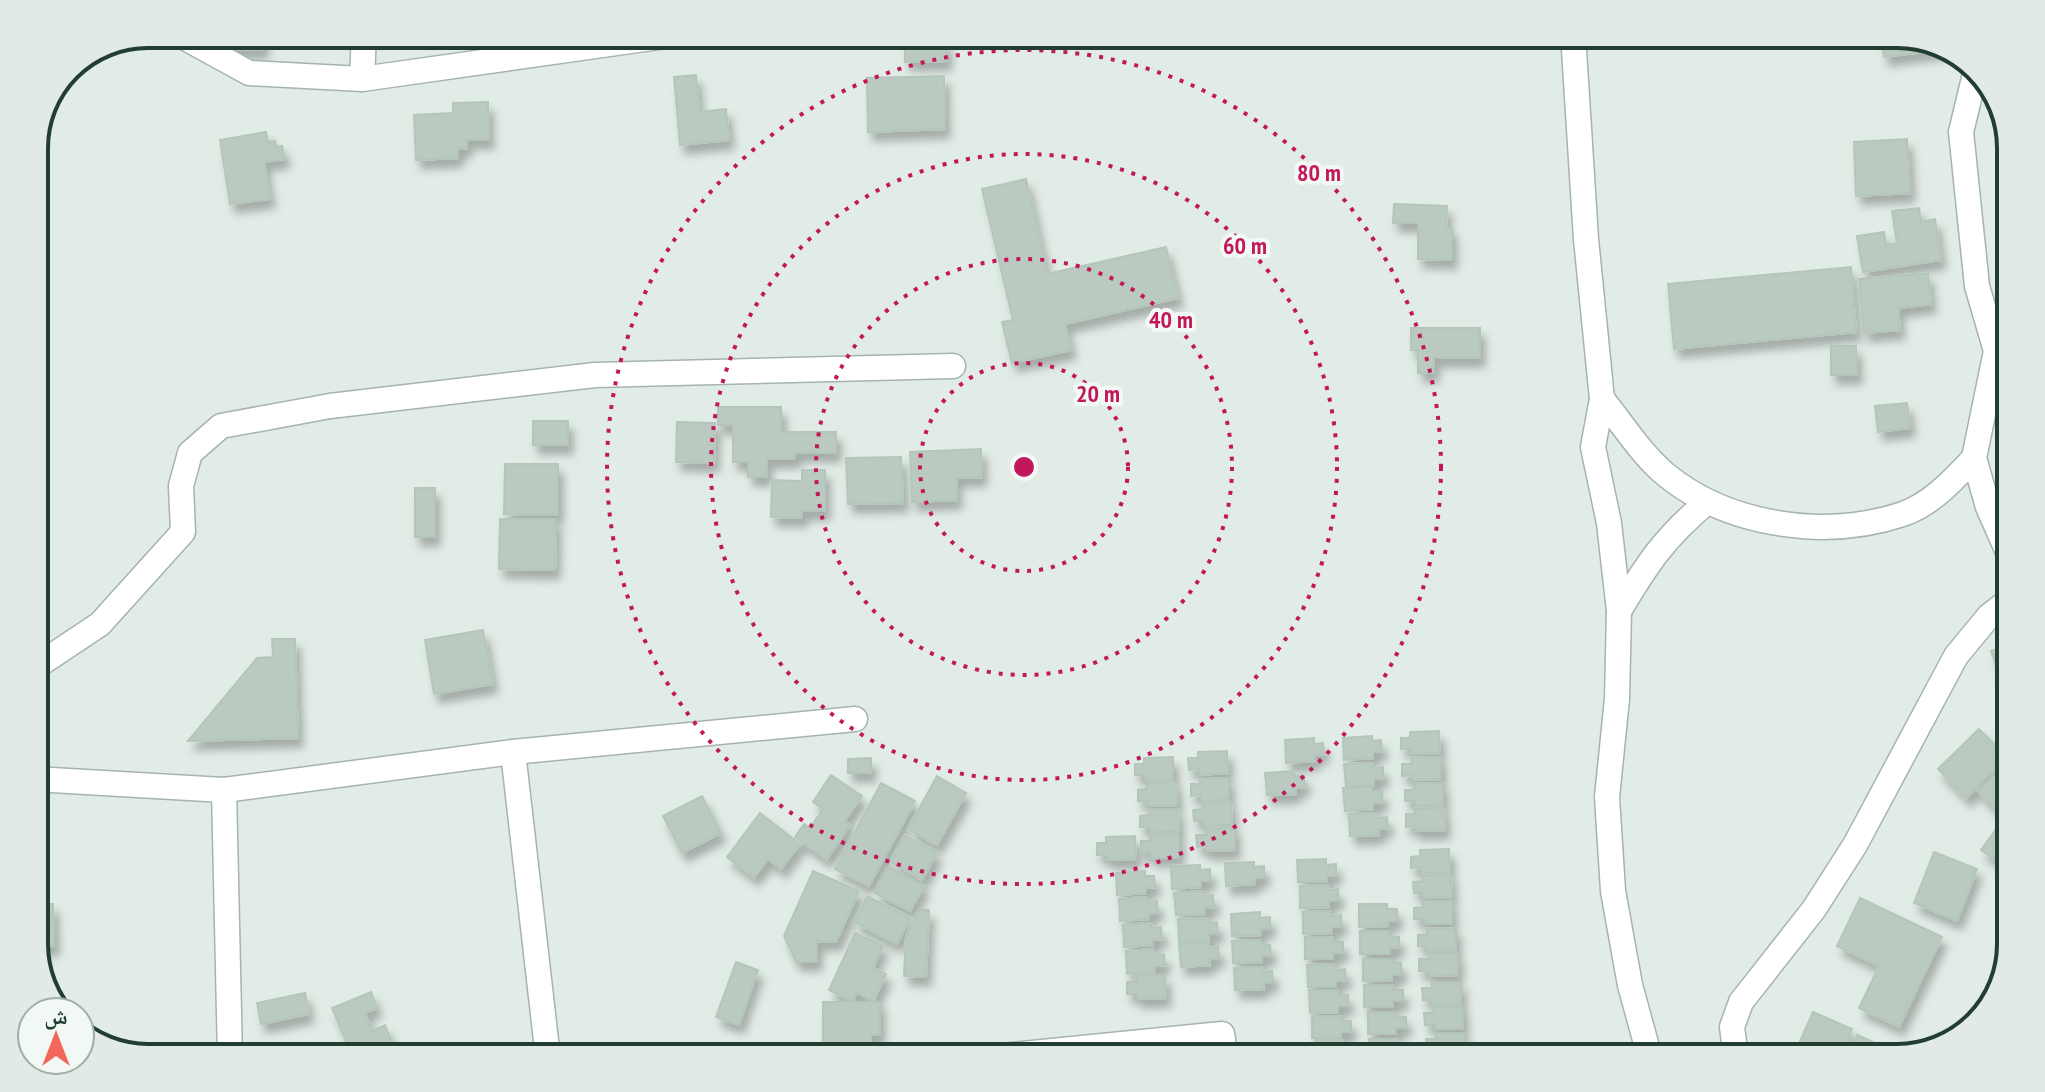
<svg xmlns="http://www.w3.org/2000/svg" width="2045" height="1092" viewBox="0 0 2045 1092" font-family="'PT Sans Narrow','Noto Naskh Arabic',sans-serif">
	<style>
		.building { fill: #bacac1; stroke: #b4c6bc; stroke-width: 2; filter: url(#shadow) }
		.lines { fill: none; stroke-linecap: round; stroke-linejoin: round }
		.minor-casing { stroke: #a5b4ac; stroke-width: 27 }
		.minor { stroke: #fff; stroke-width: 24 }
		.ring { fill: none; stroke: #c2185b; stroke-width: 4; stroke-dasharray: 4 8 }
		.rim { fill: none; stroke: #223d31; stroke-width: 4 }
		.centre { fill: #c2185b; stroke: #f2f9f4; stroke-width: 4 }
		.ring-label { font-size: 24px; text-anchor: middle; font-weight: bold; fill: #c2185b; stroke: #f2f9f4; stroke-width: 8; stroke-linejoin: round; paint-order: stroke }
	</style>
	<defs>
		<filter id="shadow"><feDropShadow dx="5" dy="9" stdDeviation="4" flood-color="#0004"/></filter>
	</defs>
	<rect width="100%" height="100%" fill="#e2ece6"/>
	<g class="building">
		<path d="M217,34H263V50L217,49Z"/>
		<path d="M1881,34L1940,44L1941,50L1884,57Z"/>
		<path d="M946,40L947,61L905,62V41Z"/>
		<path d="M696,75L699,112L726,109L729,140L680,145L674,77Z"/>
		<path d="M944,76L945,129L868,132L867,78Z"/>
		<path d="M488,102L489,140H466L467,148L458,149V158L416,160L414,115L453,113V103Z"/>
		<path d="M2004,119L2011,141V164H2005Z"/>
		<path d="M266,132L268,142L275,141L276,147L282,146L285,159L264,162L270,199L230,204L220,140Z"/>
		<path d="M1907,139L1910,193L1856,196L1854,142Z"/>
		<path d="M1026,179L1047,274L1166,247L1178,298L1065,324L1071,350L1012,363L1002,322L1013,320L982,189Z"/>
		<path d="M1394,204L1447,206L1446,228H1452V260L1418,259V223H1393Z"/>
		<path d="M1919,208L1921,222L1935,219L1941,260L1863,272L1857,236L1884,232L1886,245L1897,243L1892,211Z"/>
		<path d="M1851,267L1856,332L1674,349L1668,284Z"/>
		<path d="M1928,273L1931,304L1898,308L1900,330L1864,333L1859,279Z"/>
		<path d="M1411,328H1480V358H1434V373H1418V350H1411Z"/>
		<path d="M1831,346H1856L1857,375H1831Z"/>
		<path d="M1907,403L1910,428L1878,432L1875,406Z"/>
		<path d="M718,407H781V432H836V453H795V459H767V477H748V462H733V425H718Z"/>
		<rect x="533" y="421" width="35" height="24"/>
		<path d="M677,422L715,423L714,463L676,462Z"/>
		<path d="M981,449L982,477L956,478L957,500L912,502L910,452Z"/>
		<path d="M901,457L903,503L848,504L846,458Z"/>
		<path d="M505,464H558V515L504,514Z"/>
		<path d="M802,470H825V511H802V518L771,517L772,480L802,481Z"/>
		<rect x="415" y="488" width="20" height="49"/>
		<path d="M500,519L556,520L555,570L499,569Z"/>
		<path d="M483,630L493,684L434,694L425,640Z"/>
		<path d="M272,639H295L298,738L188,741L257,658L273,657Z"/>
		<path d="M2011,644V688L2005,690L1991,651Z"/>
		<path d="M1979,729L2007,757L1966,798L1938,769Z"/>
		<path d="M1439,731L1440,753L1411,754V749H1401V738H1410V732Z"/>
		<path d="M1372,736V741L1381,740L1382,752H1373V758L1344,760L1343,738Z"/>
		<path d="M1314,738V744L1323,743L1324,754L1314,755L1315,761L1286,763L1285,740Z"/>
		<path d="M1227,751L1228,773L1199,775V769L1189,770L1188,758H1198V752Z"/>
		<path d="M1173,757V779L1145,780V775H1135V764H1144V758Z"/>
		<path d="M1441,757V779L1413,780L1412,775L1402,776V764H1412L1411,758Z"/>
		<path d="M871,758V773H848V759Z"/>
		<path d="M2011,759V813L2005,818L1978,791Z"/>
		<path d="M1373,763V768L1383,767V779H1374V785L1346,787L1344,764Z"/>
		<path d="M1294,771L1295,776H1304L1305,787L1295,788L1296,794L1267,795L1265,773Z"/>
		<path d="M831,775L862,796L844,822L850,825L827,859L795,837L804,824L810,828L823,809L813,802Z"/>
		<path d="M937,776L966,793L937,845L908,829Z"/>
		<path d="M1200,778H1229V799L1201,801V795L1191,796V784H1200Z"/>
		<path d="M1176,782L1177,805L1149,806L1148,801H1138V790L1147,789V783Z"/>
		<path d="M881,783L915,801L869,886L835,869Z"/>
		<path d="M1443,783V805L1415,806V801H1405V790H1414V784Z"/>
		<path d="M1372,787V792L1382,791V803H1373V809L1345,811L1343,788Z"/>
		<path d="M702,796L721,833L682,853L663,816Z"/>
		<path d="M1231,802L1232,825L1203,826V821H1194L1193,810L1203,809V803Z"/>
		<path d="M1444,808L1445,830L1416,831V826L1406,827V814H1415V809Z"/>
		<path d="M1149,809H1178L1179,831L1150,832V827H1140V816L1150,815Z"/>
		<path d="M760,813L800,844L781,869L768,859L754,877L727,857Z"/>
		<path d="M1378,813V818L1387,817L1388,828L1378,829L1379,835L1350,836L1349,814Z"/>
		<path d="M1999,825L2011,833V846L1999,862L1981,850Z"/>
		<path d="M1235,828V850L1206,851V846L1197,847L1196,835H1206L1205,829Z"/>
		<path d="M1179,834V857L1151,858V852H1141V841H1150V835Z"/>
		<path d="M905,835L937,853L922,880L890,862Z"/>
		<path d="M1135,836L1136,859L1107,860V855H1097V843H1106V837Z"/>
		<path d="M1449,849L1450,872L1421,873V867L1411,868V857L1420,856V850Z"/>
		<path d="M1934,852L1977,869L1957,921L1914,903Z"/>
		<path d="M1326,859V865L1336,864V876H1327V882H1298L1297,860Z"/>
		<path d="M1254,862V867L1264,866V878H1255V884L1226,886L1225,863Z"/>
		<path d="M1200,865V870L1210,869V881H1201V887L1172,889L1171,866Z"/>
		<path d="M889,867L924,886L910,911L875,893Z"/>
		<path d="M813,871L859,891L836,942L817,941V962H796L784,936Z"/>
		<path d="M1145,871V876H1154L1155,887L1146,888V893L1117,895L1116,873Z"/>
		<path d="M1451,875L1452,897L1423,898V893H1414L1413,882L1423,881V876Z"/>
		<path d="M1328,885L1329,890L1338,889V901H1329V907L1300,908V886Z"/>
		<path d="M1204,891V896L1213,895L1214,907L1205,908V914L1176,915L1174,893Z"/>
		<path d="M867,896L910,918L897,944L854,922Z"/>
		<path d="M1147,897V902L1157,901L1158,912L1149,914V919L1120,921L1119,899Z"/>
		<path d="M1860,898L1942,937L1899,1027L1859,1008L1879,966L1837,946Z"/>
		<path d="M1423,901H1452V924H1424V919H1414V908L1423,907Z"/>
		<path d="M34,904H53L54,947H34Z"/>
		<path d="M1359,904H1387V909H1397V921H1387L1388,926L1359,927Z"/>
		<path d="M919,910H929L926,977L904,976L906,937Z"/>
		<path d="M1331,911V916L1341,915V927H1332V933L1303,934V912Z"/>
		<path d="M1260,912V918L1270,917V929H1261V935L1232,936L1231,914Z"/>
		<path d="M1207,918L1208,923L1217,922L1218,934H1208L1209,940L1179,942L1178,919Z"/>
		<path d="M1151,923L1152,928L1161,927L1162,939L1153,940V945L1124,947L1123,925Z"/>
		<path d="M1456,928V950L1427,951V946H1418V935L1427,934V929Z"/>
		<path d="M1360,931H1389V937H1399V948H1390V954H1360Z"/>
		<path d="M855,933L883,946L873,968L886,974L874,1001L857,993L853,1001L829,990Z"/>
		<path d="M1305,937H1333V942H1343V953H1333V959H1305Z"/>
		<path d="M1261,940V945H1270L1271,956H1262V962L1233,963L1232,941Z"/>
		<path d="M1208,942L1209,948L1218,947L1219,959H1209L1210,965L1181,967L1179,944Z"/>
		<path d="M1154,949V955L1164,954L1165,965L1155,966V972L1127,974L1126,951Z"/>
		<path d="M1428,953H1458V975L1429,976V971H1419V959H1429Z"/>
		<path d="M1363,959H1392V963H1401V975H1392V980L1363,981Z"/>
		<path d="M736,962L758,970L739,1025L716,1017Z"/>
		<path d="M1336,964V970L1345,969L1346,980L1336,981V987H1308L1307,965Z"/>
		<path d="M1263,967V972L1272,971L1273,983H1263L1264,989L1235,990L1234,968Z"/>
		<path d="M1165,975L1166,998L1137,999V994H1127V982H1137L1136,976Z"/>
		<path d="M1432,982H1461V1005H1432V1000H1423L1422,988H1432Z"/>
		<path d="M1364,985H1393V990H1403V1001H1393V1007H1364Z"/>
		<path d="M1309,990H1338V995H1348V1006H1338V1012L1310,1013Z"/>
		<path d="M371,992L377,1008L365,1013L372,1031L385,1025L393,1045L382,1050L379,1042L351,1053L332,1008Z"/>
		<path d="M305,993L309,1014L261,1024L257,1003Z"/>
		<path d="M823,1002H880V1035H871V1054H823Z"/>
		<path d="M1434,1007H1463V1029H1435V1025H1425L1424,1013H1434Z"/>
		<path d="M1368,1012H1397L1396,1017H1406V1028H1396V1034H1368Z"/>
		<path d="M1813,1012L1852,1029L1848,1039L1855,1042L1857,1035L1891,1050L1888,1058H1851L1839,1052L1837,1058H1820L1797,1048Z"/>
		<path d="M1312,1016H1341V1021H1351V1032H1341V1038H1312Z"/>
		<path d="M1436,1033H1465V1055H1436V1050H1427L1426,1039H1436Z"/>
		<path d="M1369,1039H1398V1044H1408V1055L1369,1058Z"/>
		<path d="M1315,1040H1344V1045H1354V1057L1315,1058Z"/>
	</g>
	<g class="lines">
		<g class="minor-casing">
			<g id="minor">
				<path d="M178,34L249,73L362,79L680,34"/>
				<path d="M1573,34L1586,239L1602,399L1593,447L1609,523L1619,611L1617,699L1607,797L1613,891L1630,985L1650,1058"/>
				<path d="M1976,70L1961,132L1977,286L1996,351L1974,458L1988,507L2011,559"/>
				<path d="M362,79L364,34"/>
				<path d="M1602,399C1622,423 1641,454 1665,474C1728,526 1826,540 1903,514C1932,504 1954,479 1974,458"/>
				<path d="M1619,611C1647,564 1664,538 1707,502"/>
				<path d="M34,668L100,624L183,532L181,486L190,453L221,426L330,406L595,375L953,366"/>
				<path d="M513,752L548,1058"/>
				<path d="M34,779L224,790L513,752L855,719"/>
				<path d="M224,790L230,1058"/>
				<path d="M981,1058L1222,1034L1226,1058"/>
				<path d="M1736,1058L1732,1027L1741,1002L1814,909L1855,845L1956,656L1989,616L2011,599"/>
			</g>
		</g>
		<use href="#minor" class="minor"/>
	</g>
	<g class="ring">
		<circle cx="1024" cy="467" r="104"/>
		<circle cx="1024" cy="467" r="208"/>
		<circle cx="1024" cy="467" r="313"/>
		<circle cx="1024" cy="467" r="417"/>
	</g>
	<path d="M0 0H2045V1092H0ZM148 48H1897A100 100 0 0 1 1997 148V944A100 100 0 0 1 1897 1044H148A100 100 0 0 1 48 944V148A100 100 0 0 1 148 48Z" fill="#e1eae4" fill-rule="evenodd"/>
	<path class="rim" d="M148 48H1897A100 100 0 0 1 1997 148V944A100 100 0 0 1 1897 1044H148A100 100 0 0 1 48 944V148A100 100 0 0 1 148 48Z"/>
	<circle cx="1024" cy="467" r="12" class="centre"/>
	<g class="ring-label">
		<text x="1319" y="181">80 m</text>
		<text x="1245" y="254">60 m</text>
		<text x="1171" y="328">40 m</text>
		<text x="1098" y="402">20 m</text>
	</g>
	<g transform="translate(56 1036)"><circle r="38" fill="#f2f9f4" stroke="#9faea6" stroke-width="2"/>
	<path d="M0-6L14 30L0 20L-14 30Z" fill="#f1685b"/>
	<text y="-12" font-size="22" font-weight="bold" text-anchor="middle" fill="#223d31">ش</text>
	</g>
</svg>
